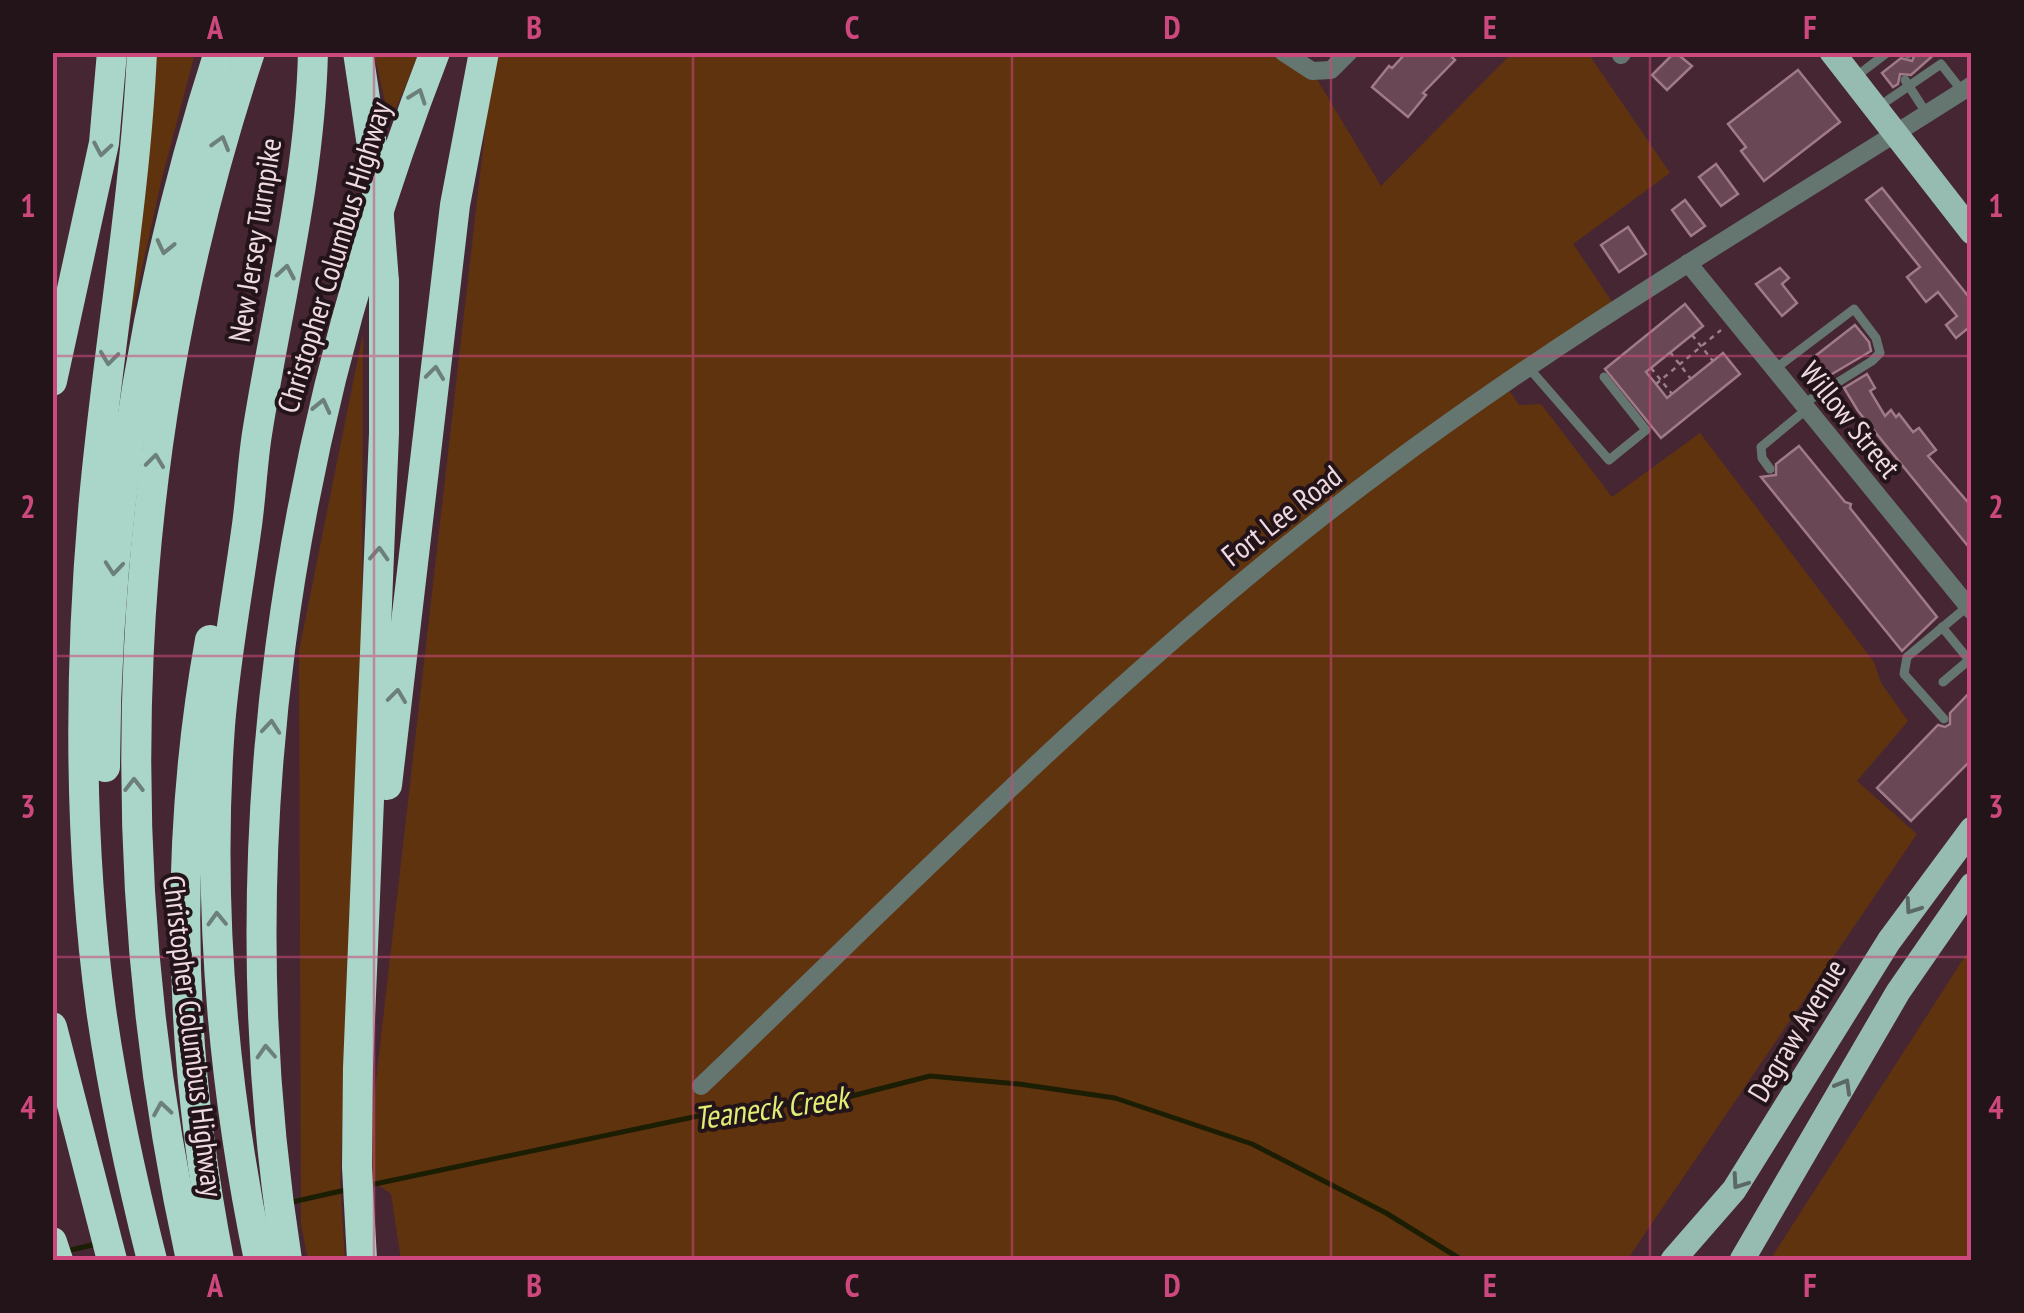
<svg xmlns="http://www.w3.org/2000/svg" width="2024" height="1313" viewBox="0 0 2024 1313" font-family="'PT Sans Narrow',sans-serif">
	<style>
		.green { fill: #60330f }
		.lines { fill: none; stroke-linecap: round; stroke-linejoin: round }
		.stream { stroke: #1b1e02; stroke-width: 5 }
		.building { fill: #6a4754; stroke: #a07a88; stroke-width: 2.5 }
		.path { stroke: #9a7f89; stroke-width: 2.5; stroke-dasharray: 5 5; stroke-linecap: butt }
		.service { stroke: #657671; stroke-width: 9 }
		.minor { stroke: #657671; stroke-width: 18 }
		.primary { stroke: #96bbb0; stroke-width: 25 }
		.motorway { stroke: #a9d6c8; stroke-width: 30 }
		.motorway-bridge { stroke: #a9d6c8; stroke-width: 30 }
		.oneway { stroke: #6d7f7a }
		.oneway2 { stroke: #5c6865 }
		.grid { fill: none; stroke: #cd487c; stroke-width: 2.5; stroke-opacity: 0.55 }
		.labels { text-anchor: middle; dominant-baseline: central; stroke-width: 8; stroke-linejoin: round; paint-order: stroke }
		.street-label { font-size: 30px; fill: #efdae1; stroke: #23141a }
		.water-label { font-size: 32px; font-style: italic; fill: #e0ed75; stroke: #23141a }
		.neatline { fill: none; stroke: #cd487c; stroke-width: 4 }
		.grid-label { font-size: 32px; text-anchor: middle; font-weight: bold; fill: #cd487c }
	</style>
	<rect width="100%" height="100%" fill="#462633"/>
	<g class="green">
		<path d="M152,53H195L162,178L125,344Z"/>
		<path d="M374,53H419L390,123Z"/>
		<path d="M494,53H1283L1312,71L1381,186L1512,53H1588L1670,173L1573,244L1617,309L1505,384L1519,405L1541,404L1612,497L1700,433L1874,662L1881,683L1908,721L1857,781L1917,834L1627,1260H401L391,1194L365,1176Z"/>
		<path d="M363,333L362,638L340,1183L345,1260H308L301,1224L299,651Z"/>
		<path d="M1971,947V1260H1770Z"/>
	</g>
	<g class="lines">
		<g class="stream">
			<path d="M370,1185L722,1111L840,1099L930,1076L1019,1084L1115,1098L1252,1144L1386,1213L1462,1260"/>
			<path d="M292,1202L350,1189"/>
			<path d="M67,1251L96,1244"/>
		</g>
	</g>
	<g class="building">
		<path d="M1407,52H1447L1455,60L1423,93L1426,95L1408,117L1372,87L1389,66L1392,68Z"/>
		<path d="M1675,52L1692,66L1667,90L1652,75Z"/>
		<path d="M1916,52H1937L1911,75L1900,74L1898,84L1893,87L1882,73L1901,58L1912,61Z"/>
		<path d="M1798,70L1840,122L1764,181L1741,151L1746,147L1728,124Z"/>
		<path d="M1716,164L1738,194L1721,206L1699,177Z"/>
		<path d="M1882,188L1972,301V335L1967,329L1956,338L1946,325L1957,316L1938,292L1926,302L1907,277L1920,267L1866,200Z"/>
		<path d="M1685,200L1705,226L1691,236L1672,210Z"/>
		<path d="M1628,227L1646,254L1619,272L1601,245Z"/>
		<path d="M1780,268L1789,278L1782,284L1797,303L1782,316L1756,284Z"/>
		<path d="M1685,304L1703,326L1646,372L1656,384L1667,398L1723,353L1740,374L1661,438L1605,369Z"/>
		<path d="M1855,325L1869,342L1871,351L1822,380L1812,368L1819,363L1814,357Z"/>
		<path d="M1867,374L1875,388L1870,391L1885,416L1891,410L1896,417L1899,414L1913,432L1919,428L1936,450L1928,456L1972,507V551L1858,411L1844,388Z"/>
		<path d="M1799,446L1845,502L1851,504L1850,508L1937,617L1902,651L1761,477L1776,475V464Z"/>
		<path d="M1972,690V759L1911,821L1877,788L1938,725L1945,727L1950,724V713Z"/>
	</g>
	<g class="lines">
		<g class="path">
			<path d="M1692,335L1713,361"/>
			<path d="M1670,352L1691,379"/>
			<path d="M1651,368L1672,394"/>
			<path d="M1656,384L1721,330"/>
		</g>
		<g class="service">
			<path d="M1907,52L1908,54"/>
			<path d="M1854,78L1888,52"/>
			<path d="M1905,80L1927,114"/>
			<path d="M1878,107L1941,64L1962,91"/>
			<path d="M1528,367L1609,460L1646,430L1604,377"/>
			<path d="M1775,369L1854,309L1876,338L1880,353L1872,361L1803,404"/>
			<path d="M1770,469L1762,458L1761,447L1807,409"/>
			<path d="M1942,627L1969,660L1943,682"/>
			<path d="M1944,719L1904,674L1907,657L1968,606"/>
		</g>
		<g class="minor">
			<path d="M1283,52L1312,71L1331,70L1349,52"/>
			<path d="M1621,55L1623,52"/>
			<path d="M1688,263L1972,611"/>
			<path d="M701,1086C923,874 1138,652 1385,469C1572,329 1775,211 1972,85"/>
		</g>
		<g class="primary">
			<path d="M1832,52L1972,232"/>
			<path d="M1673,1260L1734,1190L1889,941L1972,829"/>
			<path d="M1742,1260L1898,992L1972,885"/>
		</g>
		<g class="motorway">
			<path d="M142,52C135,206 106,358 93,511C79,675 79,845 101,1009C113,1094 131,1177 152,1260"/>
			<path d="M358,52L375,166"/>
			<path d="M52,381L104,143L112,52"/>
			<path d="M210,640C173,846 179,1055 219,1260"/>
			<path d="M105,767C106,524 144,284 219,52"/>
			<path d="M387,785L455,205L484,52"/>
			<path d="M52,1027L112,1260"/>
			<path d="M52,1242L58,1260"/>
			<path d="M191,1260C103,859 120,443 250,52"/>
			<path d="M259,1260C223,1086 207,905 220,726C225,661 237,597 246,532C251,499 252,466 257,434C277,307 310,181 313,52"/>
			<path d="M287,1260C222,849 285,439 435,52"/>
			<path d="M362,1260L357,1167L358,1068L384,433V282"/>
		</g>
		<path class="motorway-bridge" d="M375,166L384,282"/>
	</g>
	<defs><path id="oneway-chevron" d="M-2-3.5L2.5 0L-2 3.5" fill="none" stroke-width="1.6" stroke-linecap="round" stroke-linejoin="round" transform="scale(2.5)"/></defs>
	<g class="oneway">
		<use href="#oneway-chevron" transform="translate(418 96) rotate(-70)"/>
		<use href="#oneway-chevron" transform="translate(221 143) rotate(-74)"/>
		<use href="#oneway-chevron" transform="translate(102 149) rotate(100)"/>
		<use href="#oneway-chevron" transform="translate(165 247) rotate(103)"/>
		<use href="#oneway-chevron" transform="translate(286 272) rotate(-80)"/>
		<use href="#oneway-chevron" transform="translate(109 358) rotate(97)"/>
		<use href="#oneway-chevron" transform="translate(435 373) rotate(-83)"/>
		<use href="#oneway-chevron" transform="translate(322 406) rotate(-77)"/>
		<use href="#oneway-chevron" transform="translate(155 461) rotate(-83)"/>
		<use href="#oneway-chevron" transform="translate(379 554) rotate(-87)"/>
		<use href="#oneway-chevron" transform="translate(114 568) rotate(95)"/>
		<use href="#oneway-chevron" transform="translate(397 696) rotate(-83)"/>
		<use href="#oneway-chevron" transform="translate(271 727) rotate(-85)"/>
		<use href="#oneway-chevron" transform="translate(134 785) rotate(-90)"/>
		<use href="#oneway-chevron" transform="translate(217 919) rotate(-92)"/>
		<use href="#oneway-chevron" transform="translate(266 1052) rotate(-93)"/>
		<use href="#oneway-chevron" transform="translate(162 1109) rotate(-99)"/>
	</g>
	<g class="oneway2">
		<use href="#oneway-chevron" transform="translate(1912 907) rotate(125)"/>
		<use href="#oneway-chevron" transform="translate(1844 1086) rotate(-60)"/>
		<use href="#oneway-chevron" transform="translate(1739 1182) rotate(125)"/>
	</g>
	<path class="grid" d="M374,52V1260M693,52V1260M1012,52V1260M1331,52V1260M1650,52V1260M52,356H1972M52,656H1972M52,957H1972"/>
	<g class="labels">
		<g class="street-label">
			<text transform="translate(254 240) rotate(-81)">New Jersey Turnpike</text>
			<text transform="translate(333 257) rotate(-73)">Christopher Columbus Highway</text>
			<text transform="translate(1851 419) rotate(51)">Willow Street</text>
			<text transform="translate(1281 515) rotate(-38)">Fort Lee Road</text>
			<text transform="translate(1796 1030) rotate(-59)">Degraw Avenue</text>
			<text transform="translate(194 1036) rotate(83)">Christopher Columbus Highway</text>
		</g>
		<g class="water-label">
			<text transform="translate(771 1107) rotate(-8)">Teaneck Creek</text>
		</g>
	</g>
	<rect width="2024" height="1313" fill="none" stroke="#23141a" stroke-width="110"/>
	<rect x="55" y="55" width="1914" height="1203" class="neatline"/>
	<g class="grid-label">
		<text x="215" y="39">A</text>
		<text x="534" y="39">B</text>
		<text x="852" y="39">C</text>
		<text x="1172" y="39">D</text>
		<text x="1490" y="39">E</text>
		<text x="1810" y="39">F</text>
		<text x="28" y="217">1</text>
		<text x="1996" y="217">1</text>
		<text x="28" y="518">2</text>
		<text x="1996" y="518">2</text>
		<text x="28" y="818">3</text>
		<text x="1996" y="818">3</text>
		<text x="28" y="1119">4</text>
		<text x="1996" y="1119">4</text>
		<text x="215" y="1297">A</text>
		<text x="534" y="1297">B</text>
		<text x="852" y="1297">C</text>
		<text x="1172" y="1297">D</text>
		<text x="1490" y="1297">E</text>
		<text x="1810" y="1297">F</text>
	</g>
</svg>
